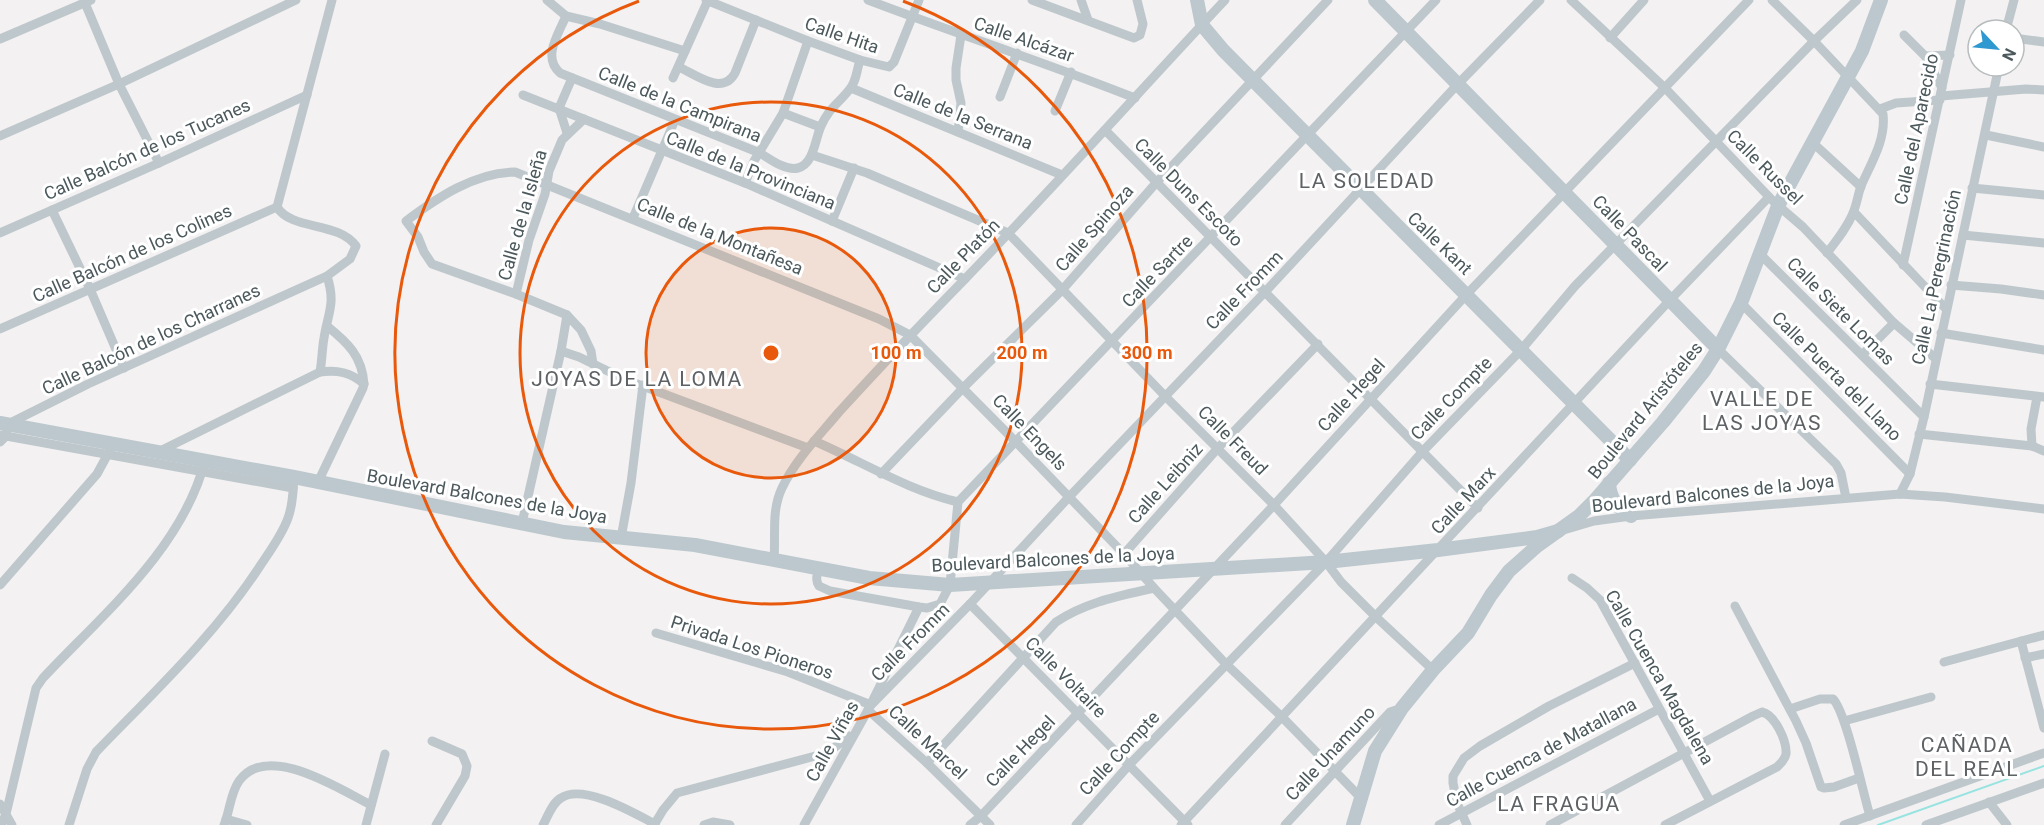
<svg xmlns="http://www.w3.org/2000/svg" width="2044" height="825" viewBox="0 0 2044 825" font-family="Roboto,sans-serif">
	<style>
		.lines { fill: none; stroke-linecap: round; stroke-linejoin: round }
		.stream { stroke: #97e3e1; stroke-width: 2 }
		.street { stroke: #bec8cc; stroke-width: 9 }
		.secondary { stroke: #bcc8cd; stroke-width: 14 }
		.ring { fill: none; stroke: #e8590c; stroke-width: 3 }
		.labels { text-anchor: middle; dominant-baseline: central; stroke-width: 6; stroke-linejoin: round; paint-order: stroke }
		.street-label { font-size: 18px; fill: #4b585c; stroke: #fff }
		.quarter-label { font-size: 21px; letter-spacing: 1.5px; fill: #5e6265; stroke: #fff }
		.centre { fill: #e8590c; stroke: #fff; stroke-width: 3 }
		.ring-label { font-size: 18px; text-anchor: middle; font-weight: bold; fill: #e8590c; stroke: #fff; stroke-width: 6; stroke-linejoin: round; paint-order: stroke }
	</style>
	<rect width="100%" height="100%" fill="#f3f1f1"/>
	<g class="lines">
		<path class="stream" d="M1878,825L2044,766"/>
		<g class="street">
			<path d="M547,0L566,16L600,24L685,51"/>
			<path d="M706,0L808,41L860,60L889,67L894,62L919,0"/>
			<path d="M868,0C957,34 1047,63 1135,98"/>
			<path d="M1032,0L1134,38L1140,35L1143,24L1137,0"/>
			<path d="M1081,0L1088,20"/>
			<path d="M1571,0L1665,88L1774,202L1803,227L1894,323L1935,358"/>
			<path d="M1772,0L1814,41L1883,114C1886,140 1871,163 1861,186C1858,194 1857,204 1853,213C1847,228 1837,240 1827,253"/>
			<path d="M85,3L119,84L159,163"/>
			<path d="M566,16C558,35 542,57 560,73L760,153C770,159 785,171 798,168C814,164 815,139 821,126C829,108 838,104 849,90C856,83 857,69 860,60"/>
			<path d="M2006,30L2014,0"/>
			<path d="M1904,35L1925,56L1942,88"/>
			<path d="M1610,38L1644,0"/>
			<path d="M2014,38L2044,42"/>
			<path d="M0,39L91,0"/>
			<path d="M1925,56L1950,55"/>
			<path d="M679,67C696,75 723,96 735,73L756,20"/>
			<path d="M673,78L708,0"/>
			<path d="M851,88L1062,175"/>
			<path d="M523,95L745,183L965,279"/>
			<path d="M1941,96L2026,89L2044,90"/>
			<path d="M1000,97L1017,53"/>
			<path d="M1880,109L1896,103L1940,100"/>
			<path d="M1055,111L1071,72"/>
			<path d="M783,113L820,127"/>
			<path d="M1105,130L1478,508"/>
			<path d="M958,132L961,103L956,80V68L961,35"/>
			<path d="M567,133L559,108L572,78"/>
			<path d="M1986,135L2044,147"/>
			<path d="M0,136L119,84L296,0"/>
			<path d="M1812,142L1861,187"/>
			<path d="M812,155L867,173L1008,233L1165,396L1274,505L1326,562L1341,582L1376,617L1433,670"/>
			<path d="M745,183L754,161L783,113L808,41"/>
			<path d="M1972,188L2044,195"/>
			<path d="M277,207C292,231 338,221 356,246L350,259L327,276C336,304 328,312 324,338C322,349 322,361 320,372"/>
			<path d="M277,207L332,0"/>
			<path d="M52,210L90,289L124,368"/>
			<path d="M1854,212L1946,309"/>
			<path d="M633,218L675,120"/>
			<path d="M832,221L854,168"/>
			<path d="M0,233L159,163L307,95"/>
			<path d="M1963,235L2044,243"/>
			<path d="M1760,254L1924,417"/>
			<path d="M1903,265L1961,0"/>
			<path d="M1951,285L2001,289L2044,295"/>
			<path d="M516,294L529,240L545,194L549,171L562,140L584,119"/>
			<path d="M1741,303L1910,474"/>
			<path d="M327,326C348,343 362,356 364,384"/>
			<path d="M0,329L277,207"/>
			<path d="M1941,333L2044,350"/>
			<path d="M1718,349L1836,464L1841,473L1846,498"/>
			<path d="M561,351L579,357L624,379L808,448"/>
			<path d="M1862,355L1894,323"/>
			<path d="M593,364L591,351L581,330L567,315L516,294L432,264L424,252L418,237L406,221C437,198 475,172 515,172L879,319L910,335L1016,442L1124,554"/>
			<path d="M1930,384L2044,397"/>
			<path d="M1919,434L2032,446L2044,451"/>
			<path d="M0,435L293,488"/>
			<path d="M814,441C863,462 907,490 958,502"/>
			<path d="M0,442L6,436L8,424L88,384L327,276"/>
			<path d="M2032,446L2031,429L2037,397"/>
			<path d="M158,452L320,372C338,370 350,372 364,384L363,388L318,482"/>
			<path d="M881,474L963,388L1063,289L1156,183L1328,0"/>
			<path d="M1900,494L1910,474L1924,417L1999,66"/>
			<path d="M522,523L561,351L567,315"/>
			<path d="M1567,529L1594,521L1631,516L1900,494L1945,497L2044,509"/>
			<path d="M621,538L631,483L643,385"/>
			<path d="M774,559C776,535 771,511 782,488C795,460 819,436 839,412C880,367 922,323 964,280C1053,188 1138,93 1225,0"/>
			<path d="M819,568C817,575 815,580 819,586L830,591L919,607L927,608L940,604L950,585L958,502L1436,0"/>
			<path d="M1572,578L1587,588L1600,600L1710,801"/>
			<path d="M0,585L97,474L110,450"/>
			<path d="M1154,588L1226,664L1282,717L1361,798"/>
			<path d="M970,604L1188,825"/>
			<path d="M1735,606L1796,721L1806,743L1821,787L1824,788L1834,787L1859,778"/>
			<path d="M656,633L788,672L871,705L970,604L1069,497L1265,292L1457,85L1540,0"/>
			<path d="M2021,641L2044,728"/>
			<path d="M2025,658L2044,654"/>
			<path d="M1944,662L2044,635"/>
			<path d="M1790,709L1820,699H1833C1846,712 1863,793 1870,816"/>
			<path d="M868,710L927,763L990,825"/>
			<path d="M1844,721L1931,697"/>
			<path d="M432,741L462,754L467,766L465,776L436,825"/>
			<path d="M927,763L1056,622C1086,602 1119,596 1154,588L1124,554L1218,448L1318,344"/>
			<path d="M1989,802L2007,825"/>
			<path d="M0,804L12,825"/>
			<path d="M226,819L247,825"/>
			<path d="M1,825L6,814L36,688L43,678C103,614 182,549 205,461"/>
			<path d="M69,825L87,769L96,752C153,693 215,635 260,566C270,551 282,535 288,518C293,505 293,491 294,477"/>
			<path d="M224,825C230,811 230,794 239,781C267,741 341,790 371,805"/>
			<path d="M366,825L385,754"/>
			<path d="M543,825C548,816 552,803 561,798C583,783 634,813 655,824"/>
			<path d="M654,825L663,810L677,793L819,755L829,752L849,736"/>
			<path d="M704,825L713,822L730,825"/>
			<path d="M804,825L868,710L919,607"/>
			<path d="M970,825L981,816L1274,505L1467,294L1749,0"/>
			<path d="M1076,825L1129,765L1326,562L1423,451L1521,350L1575,286L1814,41L1857,0"/>
			<path d="M1181,825L1670,300L1769,197"/>
			<path d="M1285,825L1390,712L1402,708"/>
			<path d="M1439,825L1659,709"/>
			<path d="M1467,825L1457,803L1453,783V776L1464,758L1480,746L1549,706L1635,663"/>
			<path d="M1550,825L1753,716L1762,712C1775,715 1787,741 1786,754C1785,760 1781,763 1777,767L1665,825"/>
			<path d="M1844,825L2044,753"/>
			<path d="M1926,825L2044,783"/>
		</g>
		<g class="secondary">
			<path d="M1197,0L1202,25L1223,50L1630,460"/>
			<path d="M1375,0L1718,349"/>
			<path d="M0,423L294,477L564,532L695,545L869,578L950,585L1326,562L1438,550L1537,537L1558,531"/>
			<path d="M1609,483C1610,500 1618,508 1631,516"/>
			<path d="M1353,825L1375,751L1402,708L1433,670L1468,633L1491,595L1509,571L1537,546L1579,516L1594,501L1663,422L1704,371L1718,349L1741,303L1778,206L1862,51L1881,0"/>
		</g>
	</g>
	<circle cx="771" cy="353" r="125" fill="#e8590c" fill-opacity=".12"/>
	<g class="ring">
		<circle cx="771" cy="353" r="125"/>
		<circle cx="771" cy="353" r="251"/>
		<path d="M903 1A376 376 0 1 1 639 1"/>
	</g>
	<g class="labels">
		<g class="street-label">
			<text transform="translate(842 35) rotate(19)">Calle Hita</text>
			<text transform="translate(1024 39) rotate(19)">Calle Alcázar</text>
			<text transform="translate(680 104) rotate(22)">Calle de la Campirana</text>
			<text transform="translate(963 116) rotate(22)">Calle de la Serrana</text>
			<text transform="translate(1916 129) rotate(-78)">Calle del Aparecido</text>
			<text transform="translate(147 149) rotate(-24)">Calle Balcón de los Tucanes</text>
			<text transform="translate(1765 167) rotate(45)">Calle Russel</text>
			<text transform="translate(751 170) rotate(22)">Calle de la Provinciana</text>
			<text transform="translate(1189 192) rotate(45)">Calle Duns Escoto</text>
			<text transform="translate(522 215) rotate(-74)">Calle de la Isleña</text>
			<text transform="translate(1094 228) rotate(-49)">Calle Spinoza</text>
			<text transform="translate(1630 233) rotate(46)">Calle Pascal</text>
			<text transform="translate(720 236) rotate(22)">Calle de la Montañesa</text>
			<text transform="translate(1440 243) rotate(44)">Calle Kant</text>
			<text transform="translate(132 253) rotate(-24)">Calle Balcón de los Colines</text>
			<text transform="translate(963 256) rotate(-46)">Calle Platón</text>
			<text transform="translate(1157 271) rotate(-46)">Calle Sartre</text>
			<text transform="translate(1936 277) rotate(-78)">Calle La Peregrinación</text>
			<text transform="translate(1244 290) rotate(-46)">Calle Fromm</text>
			<text transform="translate(1841 311) rotate(45)">Calle Siete Lomas</text>
			<text transform="translate(151 339) rotate(-25)">Calle Balcón de los Charranes</text>
			<text transform="translate(1837 376) rotate(45)">Calle Puerta del Llano</text>
			<text transform="translate(1351 395) rotate(-48)">Calle Hegel</text>
			<text transform="translate(1451 398) rotate(-46)">Calle Compte</text>
			<text transform="translate(1645 410) rotate(-51)">Boulevard Aristóteles</text>
			<text transform="translate(1030 432) rotate(46)">Calle Engels</text>
			<text transform="translate(1233 440) rotate(45)">Calle Freud</text>
			<text transform="translate(1165 483) rotate(-48)">Calle Leibniz</text>
			<text transform="translate(1713 493) rotate(-6)">Boulevard Balcones de la Joya</text>
			<text transform="translate(487 496) rotate(10)">Boulevard Balcones de la Joya</text>
			<text transform="translate(1463 500) rotate(-47)">Calle Marx</text>
			<text transform="translate(1053 559) rotate(-3)">Boulevard Balcones de la Joya</text>
			<text transform="translate(910 642) rotate(-45)">Calle Fromm</text>
			<text transform="translate(752 647) rotate(18)">Privada Los Pioneros</text>
			<text transform="translate(1066 677) rotate(45)">Calle Voltaire</text>
			<text transform="translate(1660 677) rotate(60)">Calle Cuenca Magdalena</text>
			<text transform="translate(832 741) rotate(-61)">Calle Viñas</text>
			<text transform="translate(928 742) rotate(43)">Calle Marcel</text>
			<text transform="translate(1020 751) rotate(-46)">Calle Hegel</text>
			<text transform="translate(1541 752) rotate(-28)">Calle Cuenca de Matallana</text>
			<text transform="translate(1119 753) rotate(-47)">Calle Compte</text>
			<text transform="translate(1330 753) rotate(-47)">Calle Unamuno</text>
		</g>
		<g class="quarter-label">
			<text x="1367" y="181">LA SOLEDAD</text>
			<text x="637" y="379">JOYAS DE LA LOMA</text>
			<text x="1762" y="399">VALLE DE<tspan x="1762" dy="24">LAS JOYAS</tspan></text>
			<text x="1967" y="745">CAÑADA<tspan x="1967" dy="24">DEL REAL</tspan></text>
			<text x="1559" y="804">LA FRAGUA</text>
		</g>
	</g>
	<circle cx="771" cy="353" r="9" class="centre"/>
	<g class="ring-label">
		<text x="896" y="359">100 m</text>
		<text x="1022" y="359">200 m</text>
		<text x="1147" y="359">300 m</text>
	</g>
	<g transform="translate(1996 48) rotate(116)"><circle r="28" fill="#ffffff" stroke="#b7bcbe" stroke-width="1.5"/>
	<path d="M0-4.5L10 22L0 15L-10 22Z" fill="#2e99d0"/>
	<text y="-9" font-size="16" font-weight="bold" text-anchor="middle" fill="#4b585c">N</text>
	</g>
</svg>
